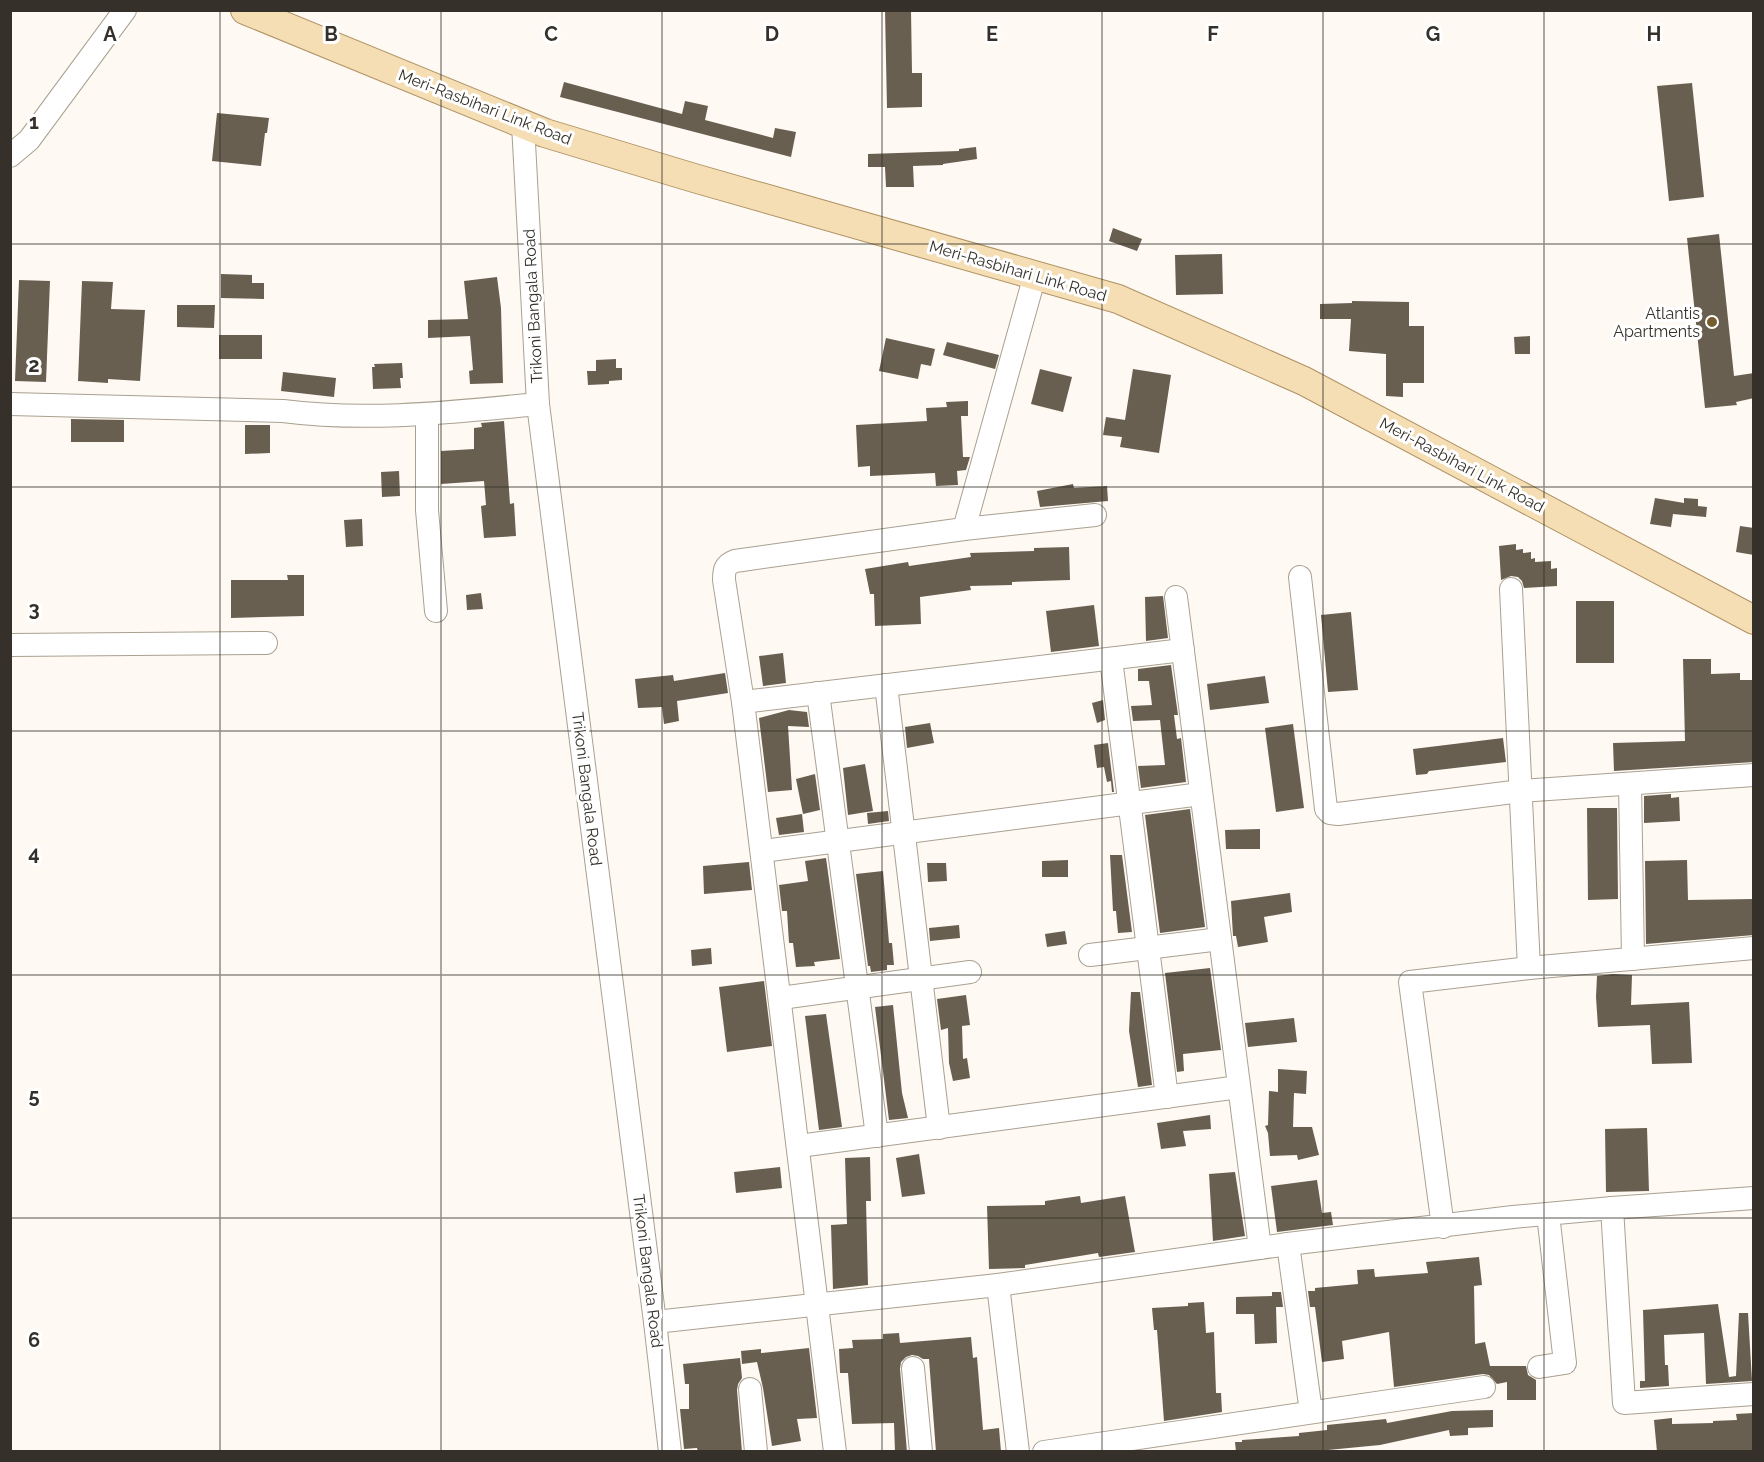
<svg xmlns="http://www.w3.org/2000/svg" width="1764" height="1462" viewBox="0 0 1764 1462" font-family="Raleway,sans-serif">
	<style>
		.building { fill: #685f51 }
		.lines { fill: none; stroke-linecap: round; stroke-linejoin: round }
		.minor-casing { stroke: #a9a090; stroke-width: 24 }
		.major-casing { stroke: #ae9263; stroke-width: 30 }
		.minor { stroke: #fff; stroke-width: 22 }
		.major { stroke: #f5ddb4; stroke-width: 28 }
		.grid { fill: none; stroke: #35312a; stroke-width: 1.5; stroke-opacity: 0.55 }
		.poi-dot { fill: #765d2e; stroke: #fff; stroke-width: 2 }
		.labels { text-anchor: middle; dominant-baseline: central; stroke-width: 6; stroke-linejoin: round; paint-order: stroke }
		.street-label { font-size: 16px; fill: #35312a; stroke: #fff }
		.poi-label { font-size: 16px; fill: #35312a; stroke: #fff; text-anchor: end }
		.grid-label { font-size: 20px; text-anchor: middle; font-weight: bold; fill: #35312a; stroke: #fff; stroke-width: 6; stroke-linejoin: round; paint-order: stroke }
	</style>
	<rect width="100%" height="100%" fill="#fef9f3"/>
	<g class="building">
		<path d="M885,10H911L912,73H922V107L887,108Z"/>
		<path d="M564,82L682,114L685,101L708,106L705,120L773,138L775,128L796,132L791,157L560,97Z"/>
		<path d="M1692,83L1704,197L1669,201L1657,86Z"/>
		<path d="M217,113L269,118L267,133H265L261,166L212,161Z"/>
		<path d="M976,147L977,159L943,164V165L913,166L914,187H886L885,167H868V154L959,151V149Z"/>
		<path d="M1113,228L1142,239L1137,251L1109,241Z"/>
		<path d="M1719,234L1734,376L1754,373V398L1736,402L1737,405L1705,408L1687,238Z"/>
		<path d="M1222,254L1223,294L1176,295L1175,255Z"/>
		<path d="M221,274L252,275V283H264V299L221,298Z"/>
		<path d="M497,277L501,308L503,383L470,384L469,371L473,370L470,336L428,338V320L468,319L464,281Z"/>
		<path d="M19,280L50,281L46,382L15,381Z"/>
		<path d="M82,281L113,282L111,309L145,310L140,381L108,379V383L78,381Z"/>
		<path d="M1352,301L1409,302V326H1424V383H1403V397L1386,396V354L1349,351L1351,319H1320V304L1352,303Z"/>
		<path d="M177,305H215L214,328L177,327Z"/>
		<rect x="219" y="335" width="43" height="24"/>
		<path d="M1530,336V354H1515L1514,337Z"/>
		<path d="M886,338L935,349L931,366L921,364L918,379L879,371Z"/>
		<path d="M947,342L999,355L995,369L943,355Z"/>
		<path d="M616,359V368H622V380L609,381V384L588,385L587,371H596V360Z"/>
		<path d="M402,363L403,378H400L401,388L373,389L372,367H375L374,364Z"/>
		<path d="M1040,369L1072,377L1063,412L1031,404Z"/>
		<path d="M1133,369L1171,375L1159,453L1120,447L1122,437L1103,435L1106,417L1125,420Z"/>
		<path d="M283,372L336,378L334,397L281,391Z"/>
		<path d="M968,401V416H961L963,457H970L966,470L957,471L958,485L936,486L935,473L870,476V466L858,467L856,425L927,421L926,408L947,407L946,402Z"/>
		<path d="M71,419L124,420V442H71Z"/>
		<path d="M504,421L510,504L514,503L516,536L484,538L481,506L486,505L484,481L441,484V451L474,449V428L482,427L481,423Z"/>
		<path d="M245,425H270V453L245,454Z"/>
		<path d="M399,471L400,496L382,497L381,472Z"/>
		<path d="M1073,484L1074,488L1107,486L1108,501L1040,507L1037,491Z"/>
		<path d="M1655,498L1684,503V498L1698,499V506L1707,507L1706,517L1673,514L1671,527L1650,524Z"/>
		<path d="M362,519L363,546L346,547L344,520Z"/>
		<path d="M1740,526L1754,528V555L1736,552Z"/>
		<path d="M1516,544V550L1523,549V553L1531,552V559L1535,558V562L1551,561V569L1557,568V586L1524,588L1522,581L1518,577L1511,576L1501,580L1499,546Z"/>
		<path d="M1069,547L1070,580L1012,582V585L970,586L971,590L920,597L921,624L875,626L874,594H870L865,569L908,562L909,566L971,557L970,553L1034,551V548Z"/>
		<path d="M287,575H304V616L231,618V580H288Z"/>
		<path d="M481,593L483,609L467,610L466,595Z"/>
		<path d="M1163,596L1168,638L1146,641L1145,597Z"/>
		<rect x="1576" y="601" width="38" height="62"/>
		<path d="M1094,605L1099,646L1051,652L1046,611Z"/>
		<path d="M1351,612L1358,690L1328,692L1321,615Z"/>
		<path d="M783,653L786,683L763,686L759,656Z"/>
		<path d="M1683,659H1711V674L1740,673V680H1754V762L1614,771L1613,743L1685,741Z"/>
		<path d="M1171,665L1178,715H1174L1177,739L1181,738L1186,782L1141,788L1138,766L1165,765L1160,720L1133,721L1131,706L1152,705L1149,681H1138V669Z"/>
		<path d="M725,673L728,693L677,701L679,721L664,724L662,707L638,708L635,679L673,675L674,681Z"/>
		<path d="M1265,676L1269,703L1210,710L1207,684Z"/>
		<path d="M1103,700L1105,720L1097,723L1092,703Z"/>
		<path d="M789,710L807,712L809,727L788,726L792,790L768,792L759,718Z"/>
		<path d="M930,723L934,743L907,748L905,727Z"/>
		<path d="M1293,724L1304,808L1276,812L1265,728Z"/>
		<path d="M1503,738L1506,762L1429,771L1427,774L1416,775L1413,749Z"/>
		<path d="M1108,743L1114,792H1112L1111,781L1107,782L1104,767L1097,768L1094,745Z"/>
		<path d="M865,764L873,811L848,815L843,768Z"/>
		<path d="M815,774L820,810L803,814L796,779Z"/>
		<path d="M1671,794V798L1679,797L1680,821L1644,823V796Z"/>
		<path d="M1587,808H1617L1618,899L1588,900Z"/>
		<path d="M1190,809L1205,927L1160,933L1145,815Z"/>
		<path d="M888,811L889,821L868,824L867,813Z"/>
		<path d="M802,814L804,832L779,835L776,818Z"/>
		<path d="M1260,829V849H1226L1225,830Z"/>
		<path d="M1110,855H1122L1132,932L1118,933L1116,911H1113Z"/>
		<path d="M826,858L840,959L814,962L815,966L796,967L793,943H789L787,911H782L779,885L808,881L805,861Z"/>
		<path d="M1068,860V877H1042V861Z"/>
		<path d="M1687,860L1688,900L1754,899V935L1646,944L1645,861Z"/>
		<path d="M749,862L752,890L704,894L703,866Z"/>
		<path d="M927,863H946L947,881L928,882Z"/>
		<path d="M883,871L889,943H892L894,965H887V970L871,972L870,966H868L856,874Z"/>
		<path d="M1290,893L1292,912L1264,917L1268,942L1238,947L1236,936H1233L1231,901Z"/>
		<path d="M959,925L960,938L930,941L929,928Z"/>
		<path d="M1065,931L1067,944L1047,947L1045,934Z"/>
		<path d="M711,948L712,964L692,966L691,950Z"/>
		<path d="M1210,968L1221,1050L1183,1054L1184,1071L1177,1072L1165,973Z"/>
		<path d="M1613,974L1632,975L1631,1005L1689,1002L1692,1063L1652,1064L1650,1025L1598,1027L1596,997L1597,976Z"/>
		<path d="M764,981L772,1046L727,1052L719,987Z"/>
		<path d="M1131,992H1140L1152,1085L1138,1087L1129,1031Z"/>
		<path d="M966,995L970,1025L962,1026L963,1059L967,1058L970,1078L953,1081L949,1063L948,1028L941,1030L937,999Z"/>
		<path d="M893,1005L902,1093L908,1118L889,1120L875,1007Z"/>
		<path d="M826,1014L842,1127L819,1130L805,1016Z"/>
		<path d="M1294,1018L1297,1042L1248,1047L1245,1023Z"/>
		<path d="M1278,1069L1307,1071L1306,1094L1294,1093L1293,1127H1312L1319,1155L1298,1160L1297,1155L1270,1156L1268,1133L1265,1126L1268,1125L1269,1091L1278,1092Z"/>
		<path d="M1210,1115L1211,1129L1183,1131L1186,1146L1161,1149L1157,1123Z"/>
		<path d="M1647,1128L1649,1191L1606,1192L1605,1129Z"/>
		<path d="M919,1154L925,1194L902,1197L896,1158Z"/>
		<path d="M870,1157L871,1201H866L868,1285L833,1289L831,1225L847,1224L845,1158Z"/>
		<path d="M780,1167L782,1188L736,1193L734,1172Z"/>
		<path d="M1235,1172L1245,1236L1213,1241L1209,1174Z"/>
		<path d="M1317,1180L1322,1213L1331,1212L1333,1225L1277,1232L1271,1186Z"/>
		<path d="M1080,1196L1081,1203L1125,1196L1135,1252L1099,1257L1098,1253L1025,1265V1268L989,1269L987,1206L1045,1205V1201Z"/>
		<path d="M1479,1257L1482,1285L1474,1286L1475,1344L1485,1342L1490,1366H1526L1528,1375L1536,1380V1400H1507V1382L1497,1384L1489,1375L1483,1374L1394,1387L1389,1332L1342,1341L1344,1359L1322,1362L1315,1307H1310L1308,1291H1315V1288L1358,1284L1357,1270L1374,1269L1375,1277L1428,1273L1426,1262Z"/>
		<path d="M1272,1292H1281L1283,1307H1276L1277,1343L1255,1344L1254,1314H1236V1297L1272,1296Z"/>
		<path d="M1204,1302L1206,1333L1214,1332L1216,1393H1221L1222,1412L1164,1421L1157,1330H1154L1152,1308L1188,1306V1303Z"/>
		<path d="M1718,1304L1729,1377L1736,1376L1739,1313H1748L1752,1381L1706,1384L1704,1333L1664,1335L1665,1365H1668L1669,1386L1640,1388V1381H1645L1643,1310Z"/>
		<path d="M899,1333L900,1343L971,1337L973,1358L977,1357L983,1430L999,1428L1001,1452H936L929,1359H923L918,1356L912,1355L906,1357L901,1362L900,1369L907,1452H895L894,1423L852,1424L848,1373H840L839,1349L853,1348L852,1340L883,1339V1334Z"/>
		<path d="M809,1348L817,1418L797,1419L801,1441L772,1446L763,1388L757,1362L742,1364L741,1351L761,1349V1353Z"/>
		<path d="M740,1358L742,1378L738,1384L737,1390L742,1452H698L697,1448L684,1449L680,1409H689V1384H685L683,1364Z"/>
		<path d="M1493,1410V1427L1468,1428V1435L1450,1436L1449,1430L1380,1445L1307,1452H1236L1235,1442H1242V1440L1299,1436V1433L1327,1430V1425L1386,1419L1387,1423L1452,1411Z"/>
		<path d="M1754,1413V1452H1657L1654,1420L1672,1418V1424L1713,1423V1421L1737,1420L1736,1414Z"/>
	</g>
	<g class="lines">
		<g class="minor-casing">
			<g id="minor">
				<path d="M523,124L538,404L655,1322L670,1452"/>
				<path d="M10,156L29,140L125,10"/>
				<path d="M10,404L283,411C369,422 453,412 538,404"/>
				<path d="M427,415V510L436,611"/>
				<path d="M964,529L1035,275"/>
				<path d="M1300,577L1326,809L1330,813L1338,814L1521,791L1754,775"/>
				<path d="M1511,589L1529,968"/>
				<path d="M1176,597L1260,1248"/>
				<path d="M10,645L266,643"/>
				<path d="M1111,659L1167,1097"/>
				<path d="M886,685L939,1128"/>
				<path d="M818,693L877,1136"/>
				<path d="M743,702L1183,650"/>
				<path d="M1630,784L1633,959"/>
				<path d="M762,851L1201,794"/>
				<path d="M1090,955L1220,939"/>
				<path d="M781,998L970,972"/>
				<path d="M799,1146L1239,1087"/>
				<path d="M1612,1208L1624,1403L1754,1394"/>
				<path d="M1443,1227L1410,982L1529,968L1754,948"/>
				<path d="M1288,1244L1311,1412"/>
				<path d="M998,1285L1018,1452"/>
				<path d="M655,1322L998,1285L1288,1244L1513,1217L1612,1208L1754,1198"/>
				<path d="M1539,1367L1565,1363L1548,1214"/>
				<path d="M913,1368L921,1452"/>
				<path d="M750,1389L756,1452"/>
				<path d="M835,1452L743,702L724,580C724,569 725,565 735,561L964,529L1095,515"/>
				<path d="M1044,1452L1484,1387"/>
			</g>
		</g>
		<g class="major-casing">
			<path id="major" d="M245,10L545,133L694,178L1118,299L1304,381L1754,620"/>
		</g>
		<use href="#minor" class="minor"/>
		<use href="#major" class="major"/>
	</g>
	<path class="grid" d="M220,10V1452M441,10V1452M662,10V1452M882,10V1452M1102,10V1452M1323,10V1452M1544,10V1452M10,244H1754M10,487H1754M10,731H1754M10,975H1754M10,1218H1754"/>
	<circle class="poi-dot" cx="1712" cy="322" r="6"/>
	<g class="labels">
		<g class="street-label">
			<text transform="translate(485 107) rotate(21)">Meri-Rasbihari Link Road</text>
			<text transform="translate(1018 271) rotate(16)">Meri-Rasbihari Link Road</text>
			<text transform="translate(533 306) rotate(-93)">Trikoni Bangala Road</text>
			<text transform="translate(1462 465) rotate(28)">Meri-Rasbihari Link Road</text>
			<text transform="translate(587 789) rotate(83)">Trikoni Bangala Road</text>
			<text transform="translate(648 1271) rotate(83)">Trikoni Bangala Road</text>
		</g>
		<g class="poi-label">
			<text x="1700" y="313">Atlantis<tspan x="1700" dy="18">Apartments</tspan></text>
		</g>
	</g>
	<g class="grid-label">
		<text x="110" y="41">A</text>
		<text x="331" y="41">B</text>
		<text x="551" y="41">C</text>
		<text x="772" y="41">D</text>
		<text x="992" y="41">E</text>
		<text x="1213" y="41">F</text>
		<text x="1433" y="41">G</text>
		<text x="1654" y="41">H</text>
		<text x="34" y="129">1</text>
		<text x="34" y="372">2</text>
		<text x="34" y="616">3</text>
		<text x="34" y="860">4</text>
		<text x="34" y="1103">5</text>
		<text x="34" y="1347">6</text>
	</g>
	<rect width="1764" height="1462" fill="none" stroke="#35312a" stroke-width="24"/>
</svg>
